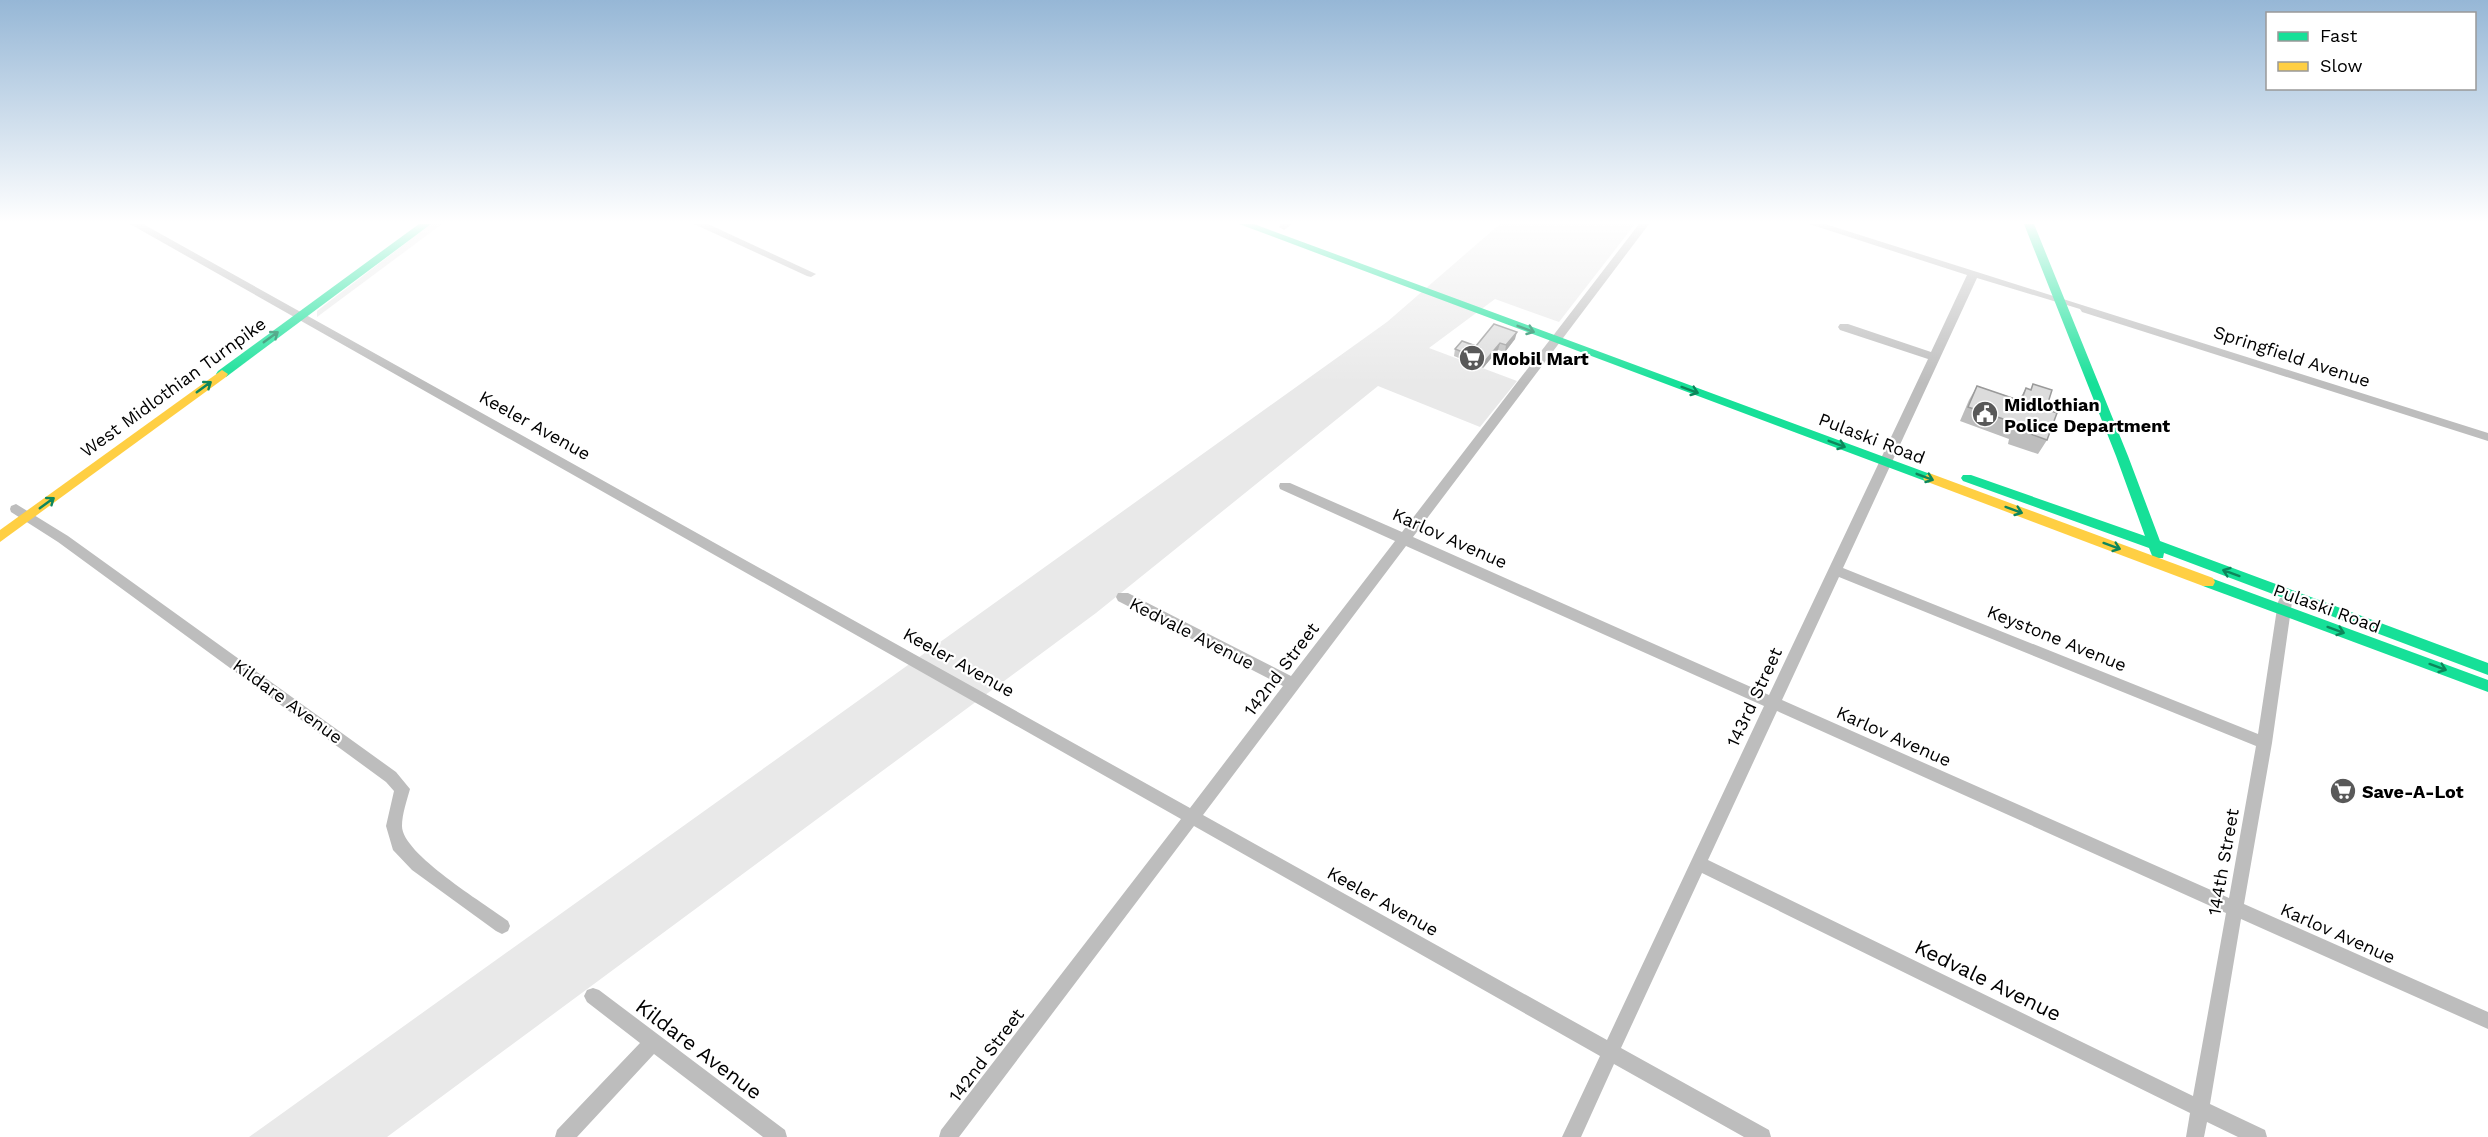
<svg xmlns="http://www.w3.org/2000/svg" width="2488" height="1137" viewBox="0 0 2488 1137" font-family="'Work Sans',sans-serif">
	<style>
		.green { fill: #e9e9e9 }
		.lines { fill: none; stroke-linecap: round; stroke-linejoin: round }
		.street { fill: #bdbdbd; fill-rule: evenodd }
		.fast { fill: #16e098; fill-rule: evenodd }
		.slow { fill: #ffcf43; fill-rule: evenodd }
		.wall { fill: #bdbdbd }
		.shaded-wall { fill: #9a9a9a }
		.building { fill: #dcdcdc; stroke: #9a9a9a; stroke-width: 1.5 }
		.oneway { stroke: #0d865b }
		.labels { text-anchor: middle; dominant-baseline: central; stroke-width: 4.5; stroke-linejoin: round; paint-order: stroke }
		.street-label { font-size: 18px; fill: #000; stroke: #fff }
		.poi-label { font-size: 18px; font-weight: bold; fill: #000; stroke: #fff; text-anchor: start }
		.near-street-label { font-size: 21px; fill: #000; stroke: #fff }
	</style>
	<rect width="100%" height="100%" fill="#fff"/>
	<g class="green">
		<path d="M431,224H442L317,317V311L326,304Z"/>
		<path d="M1500,224H1635L1559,322L1495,299L1429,348L1517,381L1480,427L1378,386L1096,613L387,1137H249L1387,322Z"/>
	</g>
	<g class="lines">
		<g class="street">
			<path d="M130,224H143L1190,808L1283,686L1118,601L1116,597L1118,593H1128L1291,676L1395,541L1280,489L1279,486L1280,483H1290L1402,532L1639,224H1649L1413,537L1769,695L1928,359L1840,330L1838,327L1840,324H1848L1931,352L1967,275L1809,224H1825L2488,433V441L2082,312L2080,309L1977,278L1843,568L2258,734L2278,602L2280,598H2290L2292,602L2272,743L2244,904L2488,1012V1029L2241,919L2210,1104L2265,1130L2267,1137H2238L2207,1122L2204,1137H2186L2190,1113L1702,873L1621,1048L1769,1130L1771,1137H1744L1614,1064L1581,1137H1562L1600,1056L1194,826L959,1137H939L941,1130L1181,819ZM1406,546L1764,706L1607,1040L1203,815ZM1839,577L2256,746L2229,898L1782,700ZM1777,711L2226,913L2193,1096L1708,860Z"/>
			<path d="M694,224H708L816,274L811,277L807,276Z"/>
			<path d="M1281,224H1292L1284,230L1279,227Z"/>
			<path d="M16,504L68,536L396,772L410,789C407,800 402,814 402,826C402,854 484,903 508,921L510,926L508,931L502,934L496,931L412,870L393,850L386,826L394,791L386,782L58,542L11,512L10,509L11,506Z"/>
			<path d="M593,988L599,990L785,1130L787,1137H763L654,1054L577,1137H555L557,1130L640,1043L587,1002L584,996L587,990Z"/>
		</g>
		<g class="fast">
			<path d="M419,224H431L226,377H218L216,374L218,371Z"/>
			<path d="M1239,224H1254L1933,475L1935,478L1929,483L1925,481Z"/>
			<path d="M2024,224H2034L2128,456L2160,541L2488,663V675L2164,553L2163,558H2153L2149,548L1963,481L1961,478L1963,475H1971L2145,536L2116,456Z"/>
			<path d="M2208,577L2488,680V692L2203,586L2201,582L2203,578Z"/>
		</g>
		<g class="slow">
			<path d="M222,370L228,374L226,377L0,542V530Z"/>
			<path d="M1929,473L2213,578L2215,582L2213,586H2203L1925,481L1923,478Z"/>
		</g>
	</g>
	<g class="wall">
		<path d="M1515,339L1505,352L1498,350L1483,368L1454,356L1455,349Z"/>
		<path d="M2033,384L2046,409L2047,440L2038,454L2008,444L2009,439L1960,421L1969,400L1977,386L2019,400L2026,388L2030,390Z"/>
	</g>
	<g class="shaded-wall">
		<path d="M1517,332L1515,339L1505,352L1506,345Z"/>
		<path d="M1500,343L1498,350L1483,368L1485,361Z"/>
	</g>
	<g class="building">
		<path d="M1494,324L1517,332L1506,345L1500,343L1485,361L1455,349L1462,341L1476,346Z"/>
		<path d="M2033,384L2052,390L2046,409L2057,413L2047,440L2017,429L2018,424L1968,407L1977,386L2021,401L2026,388L2031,390Z"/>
	</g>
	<defs><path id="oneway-shaft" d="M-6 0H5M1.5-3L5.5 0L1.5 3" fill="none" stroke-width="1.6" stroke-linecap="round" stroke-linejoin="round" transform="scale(1.5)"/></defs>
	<g class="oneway">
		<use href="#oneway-shaft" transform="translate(1526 329) rotate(21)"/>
		<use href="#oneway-shaft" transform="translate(271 337) rotate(-36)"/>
		<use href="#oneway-shaft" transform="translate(204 387) rotate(-36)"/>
		<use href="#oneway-shaft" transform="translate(1690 390) rotate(20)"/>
		<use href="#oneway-shaft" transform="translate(1837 444) rotate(21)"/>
		<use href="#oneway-shaft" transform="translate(1925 477) rotate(21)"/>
		<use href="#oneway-shaft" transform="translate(47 503) rotate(-36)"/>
		<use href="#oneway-shaft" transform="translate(2014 510) rotate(20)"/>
		<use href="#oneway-shaft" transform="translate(2112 546) rotate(20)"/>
		<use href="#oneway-shaft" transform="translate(2231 573) rotate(-160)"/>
		<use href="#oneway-shaft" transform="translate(2336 630) rotate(20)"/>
		<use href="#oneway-shaft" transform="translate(2438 667) rotate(20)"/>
	</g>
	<linearGradient id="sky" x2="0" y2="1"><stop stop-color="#96b7d6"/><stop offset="0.58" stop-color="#fff"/><stop offset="1" stop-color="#fff" stop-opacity="0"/></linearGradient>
	<rect width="2488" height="383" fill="url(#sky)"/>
	<defs>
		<g id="supermarket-disc" transform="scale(1.35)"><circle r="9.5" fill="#595959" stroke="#fff"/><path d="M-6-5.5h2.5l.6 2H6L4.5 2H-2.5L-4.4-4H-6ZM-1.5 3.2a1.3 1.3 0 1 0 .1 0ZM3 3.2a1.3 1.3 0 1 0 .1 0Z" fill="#fff"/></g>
		<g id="civic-disc" transform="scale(1.35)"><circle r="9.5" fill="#595959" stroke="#fff"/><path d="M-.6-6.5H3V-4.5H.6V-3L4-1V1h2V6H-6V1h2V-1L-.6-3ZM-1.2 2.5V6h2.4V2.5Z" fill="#fff"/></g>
	</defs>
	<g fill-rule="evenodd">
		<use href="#supermarket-disc" x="1472" y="358"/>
		<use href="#civic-disc" x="1985" y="414"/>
		<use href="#supermarket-disc" x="2343" y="791"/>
	</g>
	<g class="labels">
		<g class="street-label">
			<text transform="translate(2292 356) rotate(18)">Springfield Avenue</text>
			<text transform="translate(173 387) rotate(-36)">West Midlothian Turnpike</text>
			<text transform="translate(535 425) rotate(29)">Keeler Avenue</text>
			<text transform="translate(1872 438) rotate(21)">Pulaski Road</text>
			<text transform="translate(1450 538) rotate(24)">Karlov Avenue</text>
			<text transform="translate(2327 608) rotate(20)">Pulaski Road</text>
			<text transform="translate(1192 633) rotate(27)">Kedvale Avenue</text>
			<text transform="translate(2057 638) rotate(22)">Keystone Avenue</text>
			<text transform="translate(959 662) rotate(29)">Keeler Avenue</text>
			<text transform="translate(1281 669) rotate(-53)">142nd Street</text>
			<text transform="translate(1754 697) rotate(-65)">143rd Street</text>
			<text transform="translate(288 701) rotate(36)">Kildare Avenue</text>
			<text transform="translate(1894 736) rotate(24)">Karlov Avenue</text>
			<text transform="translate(2223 862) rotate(-80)">144th Street</text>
			<text transform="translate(1383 901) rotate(29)">Keeler Avenue</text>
			<text transform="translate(2338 933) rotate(24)">Karlov Avenue</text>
			<text transform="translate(986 1055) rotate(-53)">142nd Street</text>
		</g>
		<g class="poi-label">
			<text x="1492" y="358">Mobil Mart</text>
			<text x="2004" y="404">Midlothian<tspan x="2004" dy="21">Police Department</tspan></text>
			<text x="2362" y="791">Save-A-Lot</text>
		</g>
		<g class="near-street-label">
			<text transform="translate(1988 980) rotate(26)">Kedvale Avenue</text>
			<text transform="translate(699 1049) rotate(37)">Kildare Avenue</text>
		</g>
	</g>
	<rect x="2266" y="12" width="210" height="78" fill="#ffffff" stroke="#999999" stroke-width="1.5"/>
	<rect x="2278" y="32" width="30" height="9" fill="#16e098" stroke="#999999" stroke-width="1.5"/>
	<text x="2320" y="42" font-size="18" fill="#000000">Fast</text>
	<rect x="2278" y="62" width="30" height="9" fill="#ffcf43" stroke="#999999" stroke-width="1.5"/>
	<text x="2320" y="72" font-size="18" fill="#000000">Slow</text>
</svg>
